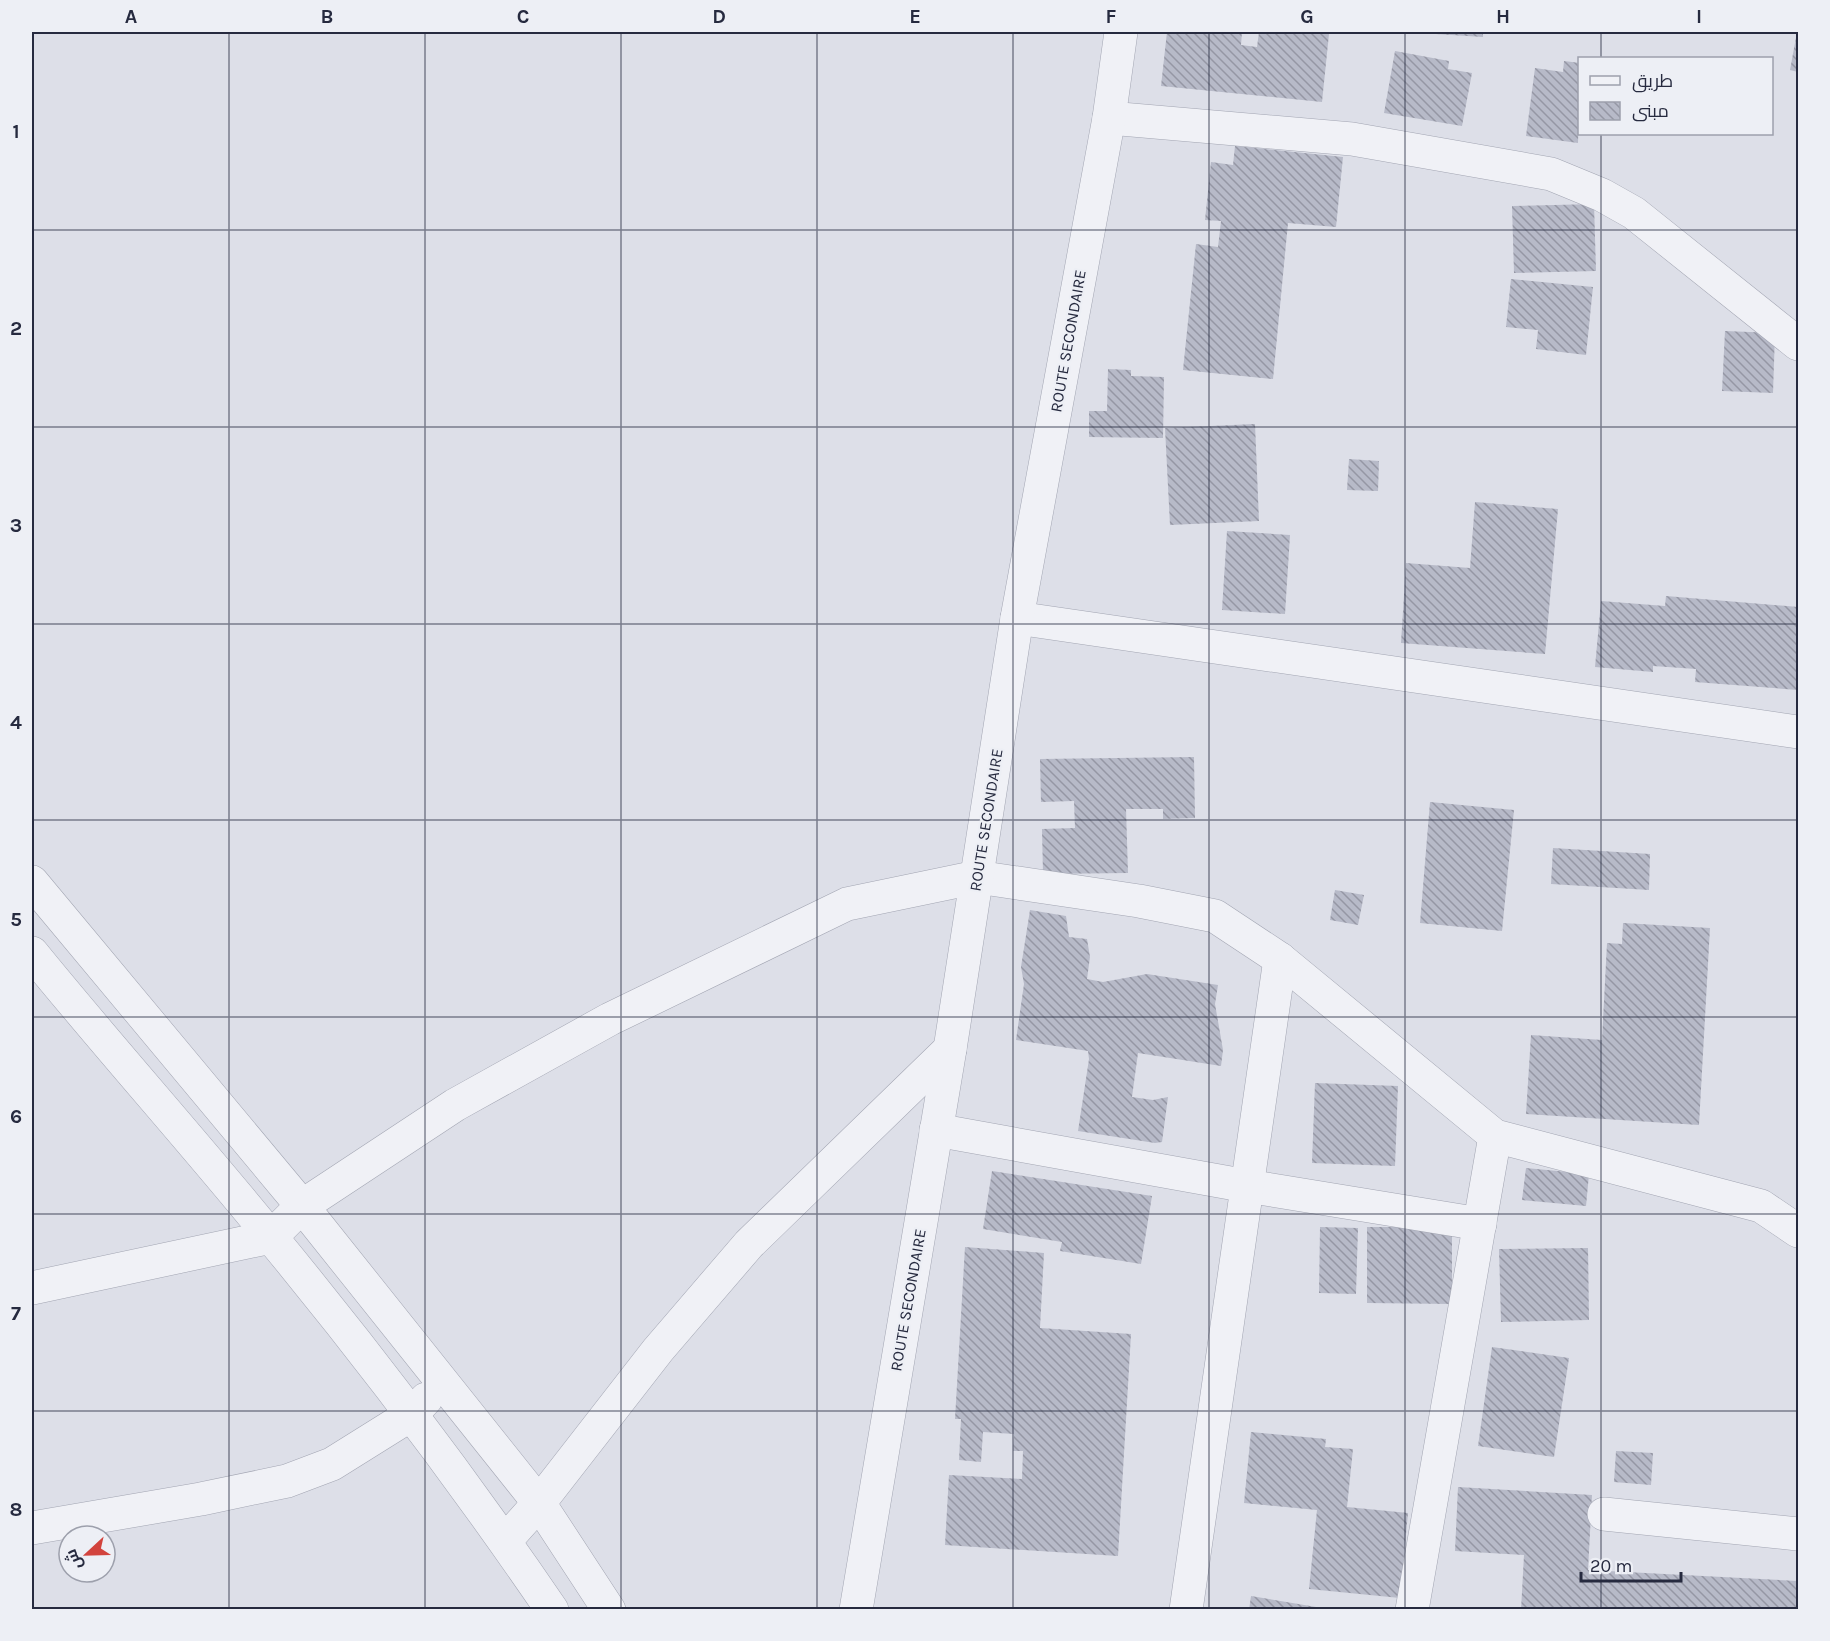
<svg xmlns="http://www.w3.org/2000/svg" width="1830" height="1641" viewBox="0 0 1830 1641" font-family="Karla,Cairo,sans-serif">
	<style>
		.building { fill: url(#building-back-hatch) }
		.lines { fill: none; stroke-linecap: round; stroke-linejoin: round }
		.minor-casing { stroke: #a2a5b2; stroke-width: 34 }
		.minor { stroke: #f0f1f6; stroke-width: 33 }
		.grid { fill: none; stroke: #262a3f; stroke-width: 1.5; stroke-opacity: 0.55 }
		.labels { text-anchor: middle; dominant-baseline: central; stroke-width: 4.5; stroke-linejoin: round; paint-order: stroke }
		.street-label { font-size: 16px; fill: #262a3f; stroke: #edeff5 }
		.neatline { fill: none; stroke: #262a3f; stroke-width: 2 }
		.grid-label { font-size: 20px; text-anchor: middle; font-weight: bold; fill: #262a3f }
	</style>
	<defs>
		<pattern id="building-back-hatch" width="6" height="6" patternUnits="userSpaceOnUse" patternTransform="scale(1.5)"><rect width="6" height="6" fill="#b7bac8"/><path d="M-1 5l2 2M0 0l6 6M5-1l2 2" fill="none" stroke="#9597a4"/></pattern>
	</defs>
	<rect width="100%" height="100%" fill="#dddfe8"/>
	<g class="building">
		<path d="M1167,32H1242L1241,45L1257,47L1259,32H1302L1329,34L1322,102L1161,86Z"/>
		<path d="M1420,32H1483V37L1420,33Z"/>
		<path d="M1797,32H1798V72L1790,70Z"/>
		<path d="M1395,51L1449,61L1448,69L1472,73L1462,126L1384,113Z"/>
		<path d="M1564,61L1580,63L1578,143L1526,136L1535,68L1563,72Z"/>
		<path d="M1235,146L1343,157L1336,227L1288,223L1273,379L1183,370L1196,244L1218,247L1221,221L1205,220L1211,162L1233,165Z"/>
		<path d="M1594,204L1596,271L1514,273L1512,206Z"/>
		<path d="M1511,279L1593,287L1586,355L1536,349L1538,330L1506,327Z"/>
		<path d="M1725,331L1775,333L1773,393L1722,391Z"/>
		<path d="M1108,369L1131,370V376L1164,377L1163,438L1089,437V411H1107Z"/>
		<path d="M1255,424L1259,521L1170,525L1165,428Z"/>
		<path d="M1349,459L1379,461L1378,491L1347,490Z"/>
		<path d="M1475,502L1558,509L1545,654L1401,643L1406,563L1470,568Z"/>
		<path d="M1227,531L1290,535L1285,614L1222,610Z"/>
		<path d="M1666,596L1798,607V690L1695,682L1696,669L1653,666V672L1595,667L1601,601L1665,606Z"/>
		<path d="M1194,757L1195,818L1163,819V809H1126L1128,873L1043,874L1042,829L1075,828L1074,801L1041,802L1040,759Z"/>
		<path d="M1430,802L1514,810L1502,931L1420,923Z"/>
		<path d="M1553,848L1650,854L1649,890L1551,884Z"/>
		<path d="M1335,890L1364,895L1358,925L1330,920Z"/>
		<path d="M1030,910L1066,916L1069,937L1087,939L1090,957L1087,979L1103,982L1147,974L1218,985L1215,1004L1223,1050L1221,1066L1138,1053L1132,1097L1153,1100L1168,1097L1162,1142L1155,1143L1078,1131L1089,1059L1088,1051L1016,1040L1024,984L1021,967Z"/>
		<path d="M1623,923L1710,928L1699,1125L1526,1114L1531,1035L1602,1040L1607,943L1622,944Z"/>
		<path d="M1315,1083L1398,1086L1395,1166L1312,1163Z"/>
		<path d="M1526,1168L1589,1174L1586,1206L1522,1200Z"/>
		<path d="M992,1171L1152,1196L1141,1264L1060,1251L1062,1242L983,1229Z"/>
		<path d="M1320,1227L1358,1228L1356,1294L1319,1293Z"/>
		<path d="M1367,1227H1452V1304L1367,1303Z"/>
		<path d="M965,1247L1044,1253L1040,1328L1131,1334L1118,1556L945,1545L949,1475L1022,1479L1023,1451H1013L1014,1434L983,1432L981,1462L959,1460L961,1419H955Z"/>
		<path d="M1588,1248L1589,1320L1501,1322L1499,1249Z"/>
		<path d="M1492,1347L1569,1358L1554,1457L1478,1446Z"/>
		<path d="M1251,1432L1326,1439L1325,1447L1353,1449L1347,1507L1408,1513L1400,1598L1309,1589L1317,1510L1244,1503Z"/>
		<path d="M1616,1451L1653,1453L1651,1485L1614,1482Z"/>
		<path d="M1458,1487L1592,1495L1588,1570L1798,1581V1610H1521L1524,1555L1455,1551Z"/>
		<path d="M1251,1596L1322,1608L1321,1610H1249Z"/>
	</g>
	<g class="lines">
		<g class="minor-casing">
			<g id="minor">
				<path d="M1109,118L1352,139L1551,174L1602,195L1634,213L1798,344"/>
				<path d="M1017,618L1798,732"/>
				<path d="M32,882L302,1206L539,1503L609,1610"/>
				<path d="M32,953C110,1049 193,1141 271,1237C370,1357 464,1481 552,1610"/>
				<path d="M936,1130L1247,1186L1480,1224"/>
				<path d="M32,1288L271,1237L302,1206L455,1105L610,1019L847,904L977,877L1139,901L1215,916L1280,959L1495,1136L1761,1206L1798,1231"/>
				<path d="M1604,1514L1798,1534"/>
				<path d="M32,1528L201,1499L287,1481L332,1464L412,1414L426,1399"/>
				<path d="M505,1541L539,1503L658,1350L749,1244L950,1049"/>
				<path d="M856,1610L950,1049L1017,618L1109,118L1121,32"/>
				<path d="M1186,1610L1280,959"/>
				<path d="M1412,1610L1495,1136"/>
			</g>
		</g>
		<use href="#minor" class="minor"/>
	</g>
	<path class="grid" d="M229,32V1610M425,32V1610M621,32V1610M817,32V1610M1013,32V1610M1209,32V1610M1405,32V1610M1601,32V58M1601,134V1610M32,230H1798M32,427H1798M32,624H1798M32,820H1798M32,1017H1798M32,1214H1798M32,1411H1798"/>
	<g class="labels">
		<g class="street-label">
			<text transform="translate(1068 341) rotate(-80)">ROUTE SECONDAIRE</text>
			<text transform="translate(986 820) rotate(-81)">ROUTE SECONDAIRE</text>
			<text transform="translate(908 1300) rotate(-80)">ROUTE SECONDAIRE</text>
		</g>
	</g>
	<rect width="1830" height="1641" fill="none" stroke="#edeff5" stroke-width="66"/>
	<rect x="1578" y="57" width="195" height="78" fill="#edeff5" stroke="#9da0ac" stroke-width="1.5"/>
	<rect x="1590" y="76" width="30" height="9" fill="#f0f1f6" stroke="#9da0ac" stroke-width="1.5"/>
	<text x="1632" y="87" font-size="18" fill="#262a3f">طريق</text>
	<rect x="1590" y="102" width="30" height="18" fill="url(#building-back-hatch)" stroke="#9da0ac" stroke-width="1.5"/>
	<text x="1632" y="117" font-size="18" fill="#262a3f">مبنى</text>
	<g transform="translate(87 1554) rotate(248)"><circle r="28" fill="#edeff5" stroke="#9da0ac" stroke-width="1.5"/>
	<path d="M0-4.5L10 22L0 15L-10 22Z" fill="#d2433d"/>
	<text y="-9" font-size="16" font-weight="bold" text-anchor="middle" fill="#262a3f">ش</text>
	</g>
	<path d="M1581 1572v9h100v-9" fill="none" stroke="#262a3f" stroke-width="3"/>
	<text x="1590" y="1572" font-size="18" fill="#262a3f" stroke="#edeff5" stroke-width="4.5" paint-order="stroke">20 m</text>
	<rect x="33" y="33" width="1764" height="1575" class="neatline"/>
	<g class="grid-label">
		<text x="131" y="23">A</text>
		<text x="327" y="23">B</text>
		<text x="523" y="23">C</text>
		<text x="719" y="23">D</text>
		<text x="915" y="23">E</text>
		<text x="1111" y="23">F</text>
		<text x="1307" y="23">G</text>
		<text x="1503" y="23">H</text>
		<text x="1699" y="23">I</text>
		<text x="16" y="138">1</text>
		<text x="16" y="335">2</text>
		<text x="16" y="532">3</text>
		<text x="16" y="729">4</text>
		<text x="16" y="926">5</text>
		<text x="16" y="1123">6</text>
		<text x="16" y="1320">7</text>
		<text x="16" y="1516">8</text>
	</g>
</svg>
